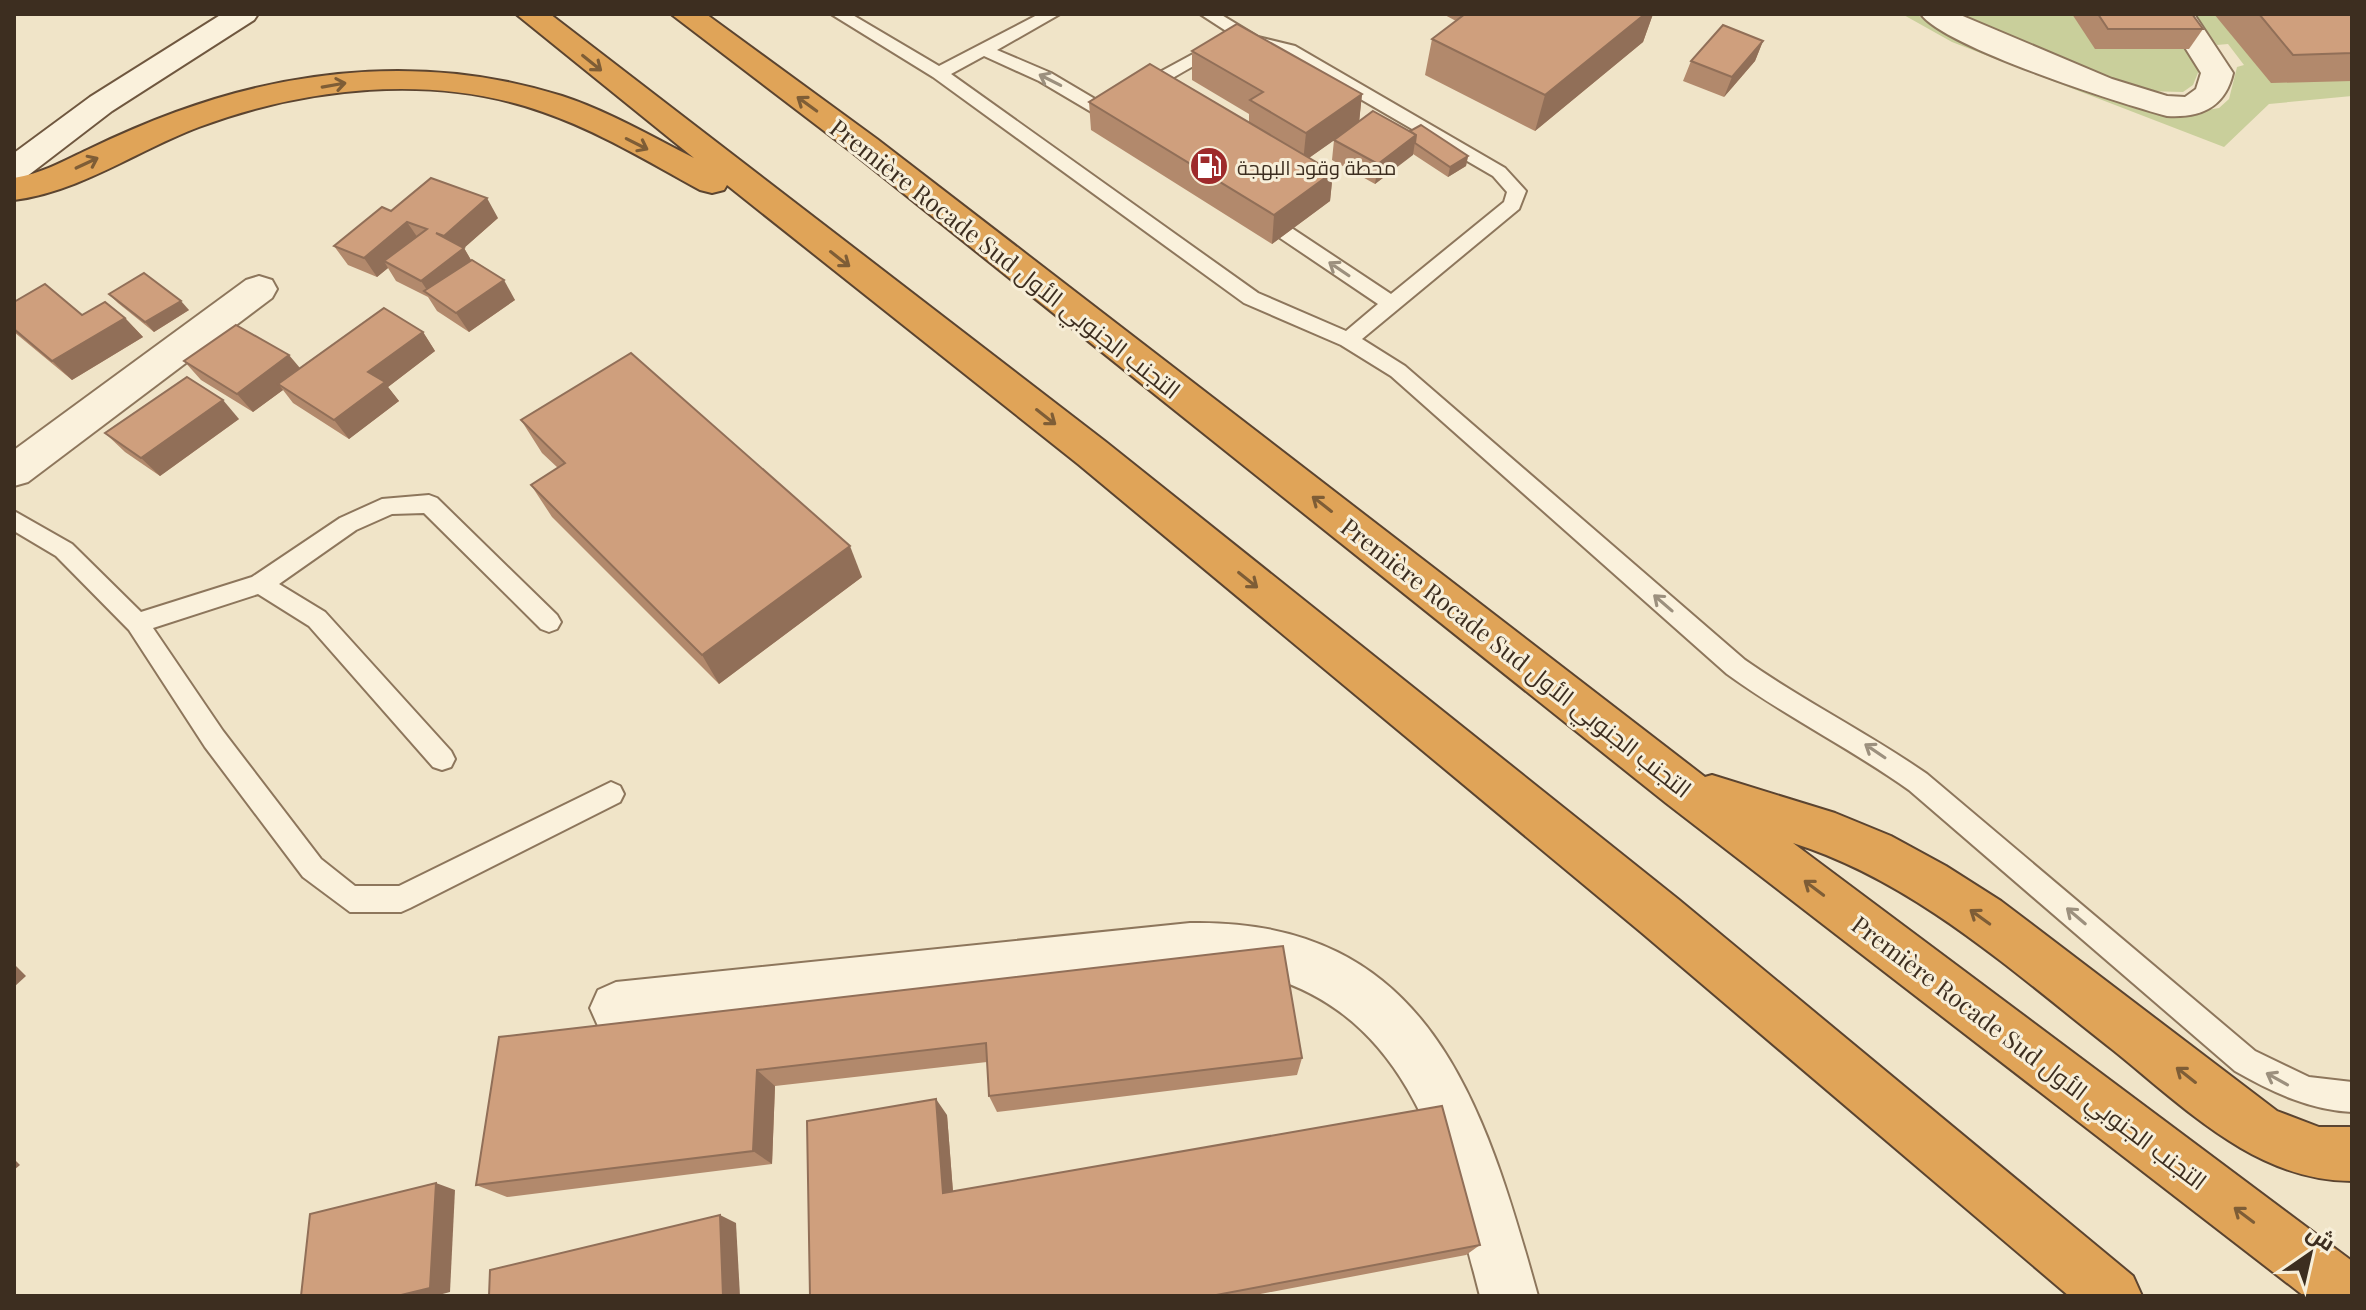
<svg xmlns="http://www.w3.org/2000/svg" width="2366" height="1310" viewBox="0 0 2366 1310" font-family="'Playfair Display',Cairo,serif">
	<style>
		.green { fill: #c9cf9b }
		.lines { fill: none; stroke-linecap: round; stroke-linejoin: round }
		.service-casing { stroke: #8d765c; stroke-width: 4 }
		.minor-casing { stroke: #8d765c; stroke-width: 4 }
		.secondary-casing { stroke: #6f573f; stroke-width: 4 }
		.motorway-casing { stroke: #5b4430; stroke-width: 4 }
		.service { fill: #faf1dc; fill-rule: evenodd }
		.minor { fill: #faf1dc; fill-rule: evenodd }
		.secondary { fill: #faf1dc; fill-rule: evenodd }
		.motorway { fill: #e0a458; fill-rule: evenodd }
		.wall { fill: #b2896c }
		.shaded-wall { fill: #916f58 }
		.building { fill: #cf9f7d; stroke: #916f58; stroke-width: 2 }
		.oneway { stroke: #7e5d36 }
		.oneway2 { stroke: #9c907e }
		.labels { text-anchor: middle; dominant-baseline: central; stroke-width: 6; stroke-linejoin: round; paint-order: stroke }
		.far-poi-label { font-size: 20px; fill: #3d2e20; stroke: #f7eed8; text-anchor: start }
		.street-label { font-size: 24px; fill: #3d2e20; stroke: #f7eed8 }
	</style>
	<rect width="100%" height="100%" fill="#f0e4c8"/>
	<g class="green">
		<path d="M1902,14H1917L1931,26L2149,112L2178,115L2219,108L2229,99L2237,67L2244,65L2228,44L2217,45L2195,14H2335L2352,34V96L2269,104L2224,147L1952,42Z"/>
		<path d="M1954,14H2164L2200,68L2193,85L2183,92L2143,91Z"/>
	</g>
	<g class="lines">
		<g class="service-casing">
			<g id="service">
				<path d="M831,14H851L939,66L1039,14H1060L997,50L1051,73L1122,115V123H1110L1039,81L984,56L951,74L1258,293L1346,331L1378,304L1252,219V211H1266L1391,294L1504,202L1507,192L1493,176L1283,54C1232,35 1189,69 1146,94H1134V86L1206,47L1237,38L1200,14H1220L1258,37L1295,46L1505,168L1526,191L1519,209L1362,339L1405,366L1745,660C1803,701 1868,733 1927,774L2255,1051L2309,1077L2352,1082V1112C2309,1110 2272,1092 2235,1071L1909,790C1850,748 1786,717 1727,674L1391,376L1341,345L1244,303L933,77Z"/>
				<path d="M429,495L437,498L557,615L561,622L557,629L549,632L541,629L424,513L392,514L356,530L279,584L325,612L451,751L455,759L451,767L442,770L433,767L309,626L258,594L153,628L223,731L321,859L355,886H399L611,782L620,786L624,794L620,802L410,908L401,912H350L303,877L205,747L129,630L56,556L14,531V511L72,544L141,612L252,577L340,518L382,499Z"/>
			</g>
		</g>
		<g class="minor-casing">
			<g id="minor">
				<path d="M1921,14H1958L2112,79L2167,96L2185,97L2196,89L2201,73L2164,14H2194L2233,73C2225,108 2200,118 2167,116C2122,104 1944,47 1921,14Z"/>
				<path d="M259,276L272,280L277,289L272,298L28,482L14,486V450L246,280Z"/>
				<path d="M1190,923C1429,918 1484,1103 1538,1296H1480C1444,1157 1408,1004 1245,971C1227,968 1208,971 1190,971L616,1034L598,1026L590,1008L598,990L616,982Z"/>
			</g>
		</g>
		<g class="secondary-casing">
			<path id="secondary" d="M222,14H258L254,20L112,111L26,177L14,180V153L90,97Z"/>
		</g>
		<g class="motorway-casing">
			<g id="motorway">
				<path d="M516,14H550L1106,442L1678,899L2133,1276L2142,1296H2069L1642,933L1078,464L727,185L724,190L712,193L700,190C649,162 598,131 543,112C434,73 305,87 199,127C138,150 79,192 14,200V178C41,174 63,161 87,150C116,136 146,123 176,112C301,66 436,56 562,96C608,111 651,136 694,158Z"/>
				<path d="M671,14H706L877,139L1705,777L1712,775L1835,813L1891,836L1946,866L2001,901L2277,1111L2319,1127H2352V1181C2256,1181 2184,1107 2113,1050C2013,972 1916,882 1793,843L2352,1261V1296H2304L1666,803L853,153Z"/>
			</g>
		</g>
		<use href="#service" class="service"/>
		<use href="#minor" class="minor"/>
		<use href="#secondary" class="secondary"/>
		<use href="#motorway" class="motorway"/>
	</g>
	<g class="wall">
		<path d="M1443,14H1653L1643,42L1535,131L1425,75L1432,39L1456,21Z"/>
		<path d="M2072,14H2192L2203,29L2189,49H2095Z"/>
		<path d="M2214,14H2352V81L2271,83Z"/>
		<path d="M1763,41L1755,61L1724,97L1683,81L1691,61Z"/>
		<path d="M1192,51L1362,94L1359,122L1410,131L1468,156L1466,166L1448,177L1413,154L1375,184L1332,160L1334,140L1309,158L1333,172L1330,201L1272,244L1091,130L1089,102L1249,123V114L1192,80Z"/>
		<path d="M391,211L498,218L464,248L471,260L515,300L469,332L437,311L428,297L396,281L388,268L377,277L348,265L334,246Z"/>
		<path d="M109,294L189,310L154,332L118,303Z"/>
		<path d="M14,302L82,315L125,318L143,337L72,380L14,332Z"/>
		<path d="M423,332L435,351L388,387L399,401L349,439L293,403L283,390L253,412L201,380L184,361L300,368Z"/>
		<path d="M239,419L160,476L125,452L105,433Z"/>
		<path d="M521,420L862,577L719,684L552,517L531,485L558,468L542,453Z"/>
		<path d="M1283,946L1302,1058L1297,1075L997,1112L989,1096L987,1062L775,1086L772,1164L507,1197L476,1185L499,1037Z"/>
		<path d="M947,1115L953,1192L1480,1245L1466,1255L1250,1296H810Z"/>
	</g>
	<g class="shaded-wall">
		<path d="M1645,14H1653L1643,42L1535,131L1545,95Z"/>
		<path d="M1763,41L1755,61L1724,97L1732,77Z"/>
		<path d="M1362,94L1359,123L1303,162L1306,133Z"/>
		<path d="M1416,135L1413,155L1375,184L1378,164Z"/>
		<path d="M1468,156L1466,166L1448,177L1450,167Z"/>
		<path d="M1333,172L1330,201L1272,244L1274,215Z"/>
		<path d="M487,198L498,218L464,248L475,267L431,296L421,281L455,255L444,236Z"/>
		<path d="M407,222L420,241L384,261L388,268L377,277L364,258Z"/>
		<path d="M504,280L515,300L469,332L456,313Z"/>
		<path d="M181,301L189,310L154,332L145,322Z"/>
		<path d="M125,318L143,337L72,380L52,361Z"/>
		<path d="M423,332L435,351L388,387L399,401L349,439L334,420L368,372Z"/>
		<path d="M289,355L305,374L278,384L283,390L253,412L237,394Z"/>
		<path d="M223,400L239,419L160,476L141,458Z"/>
		<path d="M850,546L862,577L719,684L702,655Z"/>
		<path d="M14,964L26,976L14,987Z"/>
		<path d="M757,1070L775,1086L772,1164L753,1151Z"/>
		<path d="M936,1099L947,1115L954,1205L943,1193Z"/>
		<path d="M14,1159L20,1165L14,1170Z"/>
		<path d="M436,1183L455,1190L450,1292L435,1296H397Z"/>
		<path d="M720,1215L736,1223L740,1296H723Z"/>
	</g>
	<g class="building">
		<path d="M1465,14H1645L1545,95L1432,39Z"/>
		<path d="M2098,14H2192L2203,29H2108Z"/>
		<path d="M2259,14H2352V53L2293,55Z"/>
		<path d="M1237,24L1362,94L1306,133L1250,100L1263,92L1192,51Z"/>
		<path d="M1723,25L1763,41L1732,77L1691,61Z"/>
		<path d="M1150,64L1333,172L1274,215L1089,102Z"/>
		<path d="M1373,111L1416,135L1378,164L1334,140Z"/>
		<path d="M1421,125L1468,156L1450,167L1415,143L1416,135L1410,131Z"/>
		<path d="M431,178L487,198L444,236L436,233L464,248L421,281L384,261L427,229L407,222L364,258L334,246L382,207L391,211Z"/>
		<path d="M472,260L504,280L456,313L424,291Z"/>
		<path d="M144,273L181,301L145,322L109,294Z"/>
		<path d="M45,284L82,315L105,302L125,318L52,361L14,329V302Z"/>
		<path d="M384,308L423,332L368,372L385,382L334,420L278,384Z"/>
		<path d="M236,325L289,355L237,394L184,361Z"/>
		<path d="M631,353L850,546L702,655L531,485L565,463L521,420Z"/>
		<path d="M187,377L223,400L141,458L105,433Z"/>
		<path d="M1283,946L1302,1058L989,1096L986,1043L757,1070L753,1151L476,1185L499,1037Z"/>
		<path d="M936,1099L943,1193L1442,1106L1480,1245L1211,1296H810L807,1121Z"/>
		<path d="M436,1183L430,1288L397,1296H301L310,1214Z"/>
		<path d="M720,1215L723,1296H489L490,1270Z"/>
	</g>
	<defs><path id="oneway-shaft" d="M-6 0H5M1.5-3L5.5 0L1.5 3" fill="none" stroke-width="1.6" stroke-linecap="round" stroke-linejoin="round" transform="scale(2)"/></defs>
	<g class="oneway">
		<use href="#oneway-shaft" transform="translate(592 63) rotate(39)"/>
		<use href="#oneway-shaft" transform="translate(334 85) rotate(-10)"/>
		<use href="#oneway-shaft" transform="translate(807 104) rotate(-144)"/>
		<use href="#oneway-shaft" transform="translate(637 144) rotate(27)"/>
		<use href="#oneway-shaft" transform="translate(87 163) rotate(-25)"/>
		<use href="#oneway-shaft" transform="translate(840 259) rotate(38)"/>
		<use href="#oneway-shaft" transform="translate(1046 417) rotate(38)"/>
		<use href="#oneway-shaft" transform="translate(1322 504) rotate(-142)"/>
		<use href="#oneway-shaft" transform="translate(1248 580) rotate(39)"/>
		<use href="#oneway-shaft" transform="translate(1814 888) rotate(-143)"/>
		<use href="#oneway-shaft" transform="translate(1980 917) rotate(-144)"/>
		<use href="#oneway-shaft" transform="translate(2186 1075) rotate(-142)"/>
		<use href="#oneway-shaft" transform="translate(2244 1215) rotate(-143)"/>
	</g>
	<g class="oneway2">
		<use href="#oneway-shaft" transform="translate(1050 80) rotate(-153)"/>
		<use href="#oneway-shaft" transform="translate(1339 269) rotate(-146)"/>
		<use href="#oneway-shaft" transform="translate(1663 603) rotate(-139)"/>
		<use href="#oneway-shaft" transform="translate(1875 751) rotate(-146)"/>
		<use href="#oneway-shaft" transform="translate(2076 916) rotate(-140)"/>
		<use href="#oneway-shaft" transform="translate(2277 1079) rotate(-151)"/>
	</g>
	<defs>
		<g id="fuel-disc" transform="scale(2)"><circle r="9.5" fill="#9e2a2b" stroke="#f7eed8"/><path d="M-5.5-6h7V0h2V4h1.3V-2.5L3-4.5l.8-.8L6-3V5H2.5V1h-1V6h-7ZM-4.2-4.7v3.2H.2V-4.7Z" fill="#fff"/></g>
	</defs>
	<g fill-rule="evenodd">
		<use href="#fuel-disc" x="1209" y="166"/>
	</g>
	<g class="labels">
		<g class="far-poi-label">
			<text x="1237" y="166">محطة وقود البهجة</text>
		</g>
		<g class="street-label">
			<text transform="translate(1006 258) rotate(38)">Première Rocade Sud التجنب الجنوبي الأول</text>
			<text transform="translate(1517 657) rotate(38)">Première Rocade Sud التجنب الجنوبي الأول</text>
			<text transform="translate(2030 1052) rotate(37)">Première Rocade Sud التجنب الجنوبي الأول</text>
		</g>
	</g>
	<rect width="2366" height="1310" fill="none" stroke="#3d2e20" stroke-width="32"/>
	<g transform="translate(2310 1254) rotate(34)" stroke="#f7eed8" stroke-width="6" paint-order="stroke">
	<path d="M0-6L14 30L0 20L-14 30Z" fill="#3d2e20"/>
	<text y="-12" font-size="22" font-weight="bold" text-anchor="middle" fill="#3d2e20">ش</text>
	</g>
</svg>
